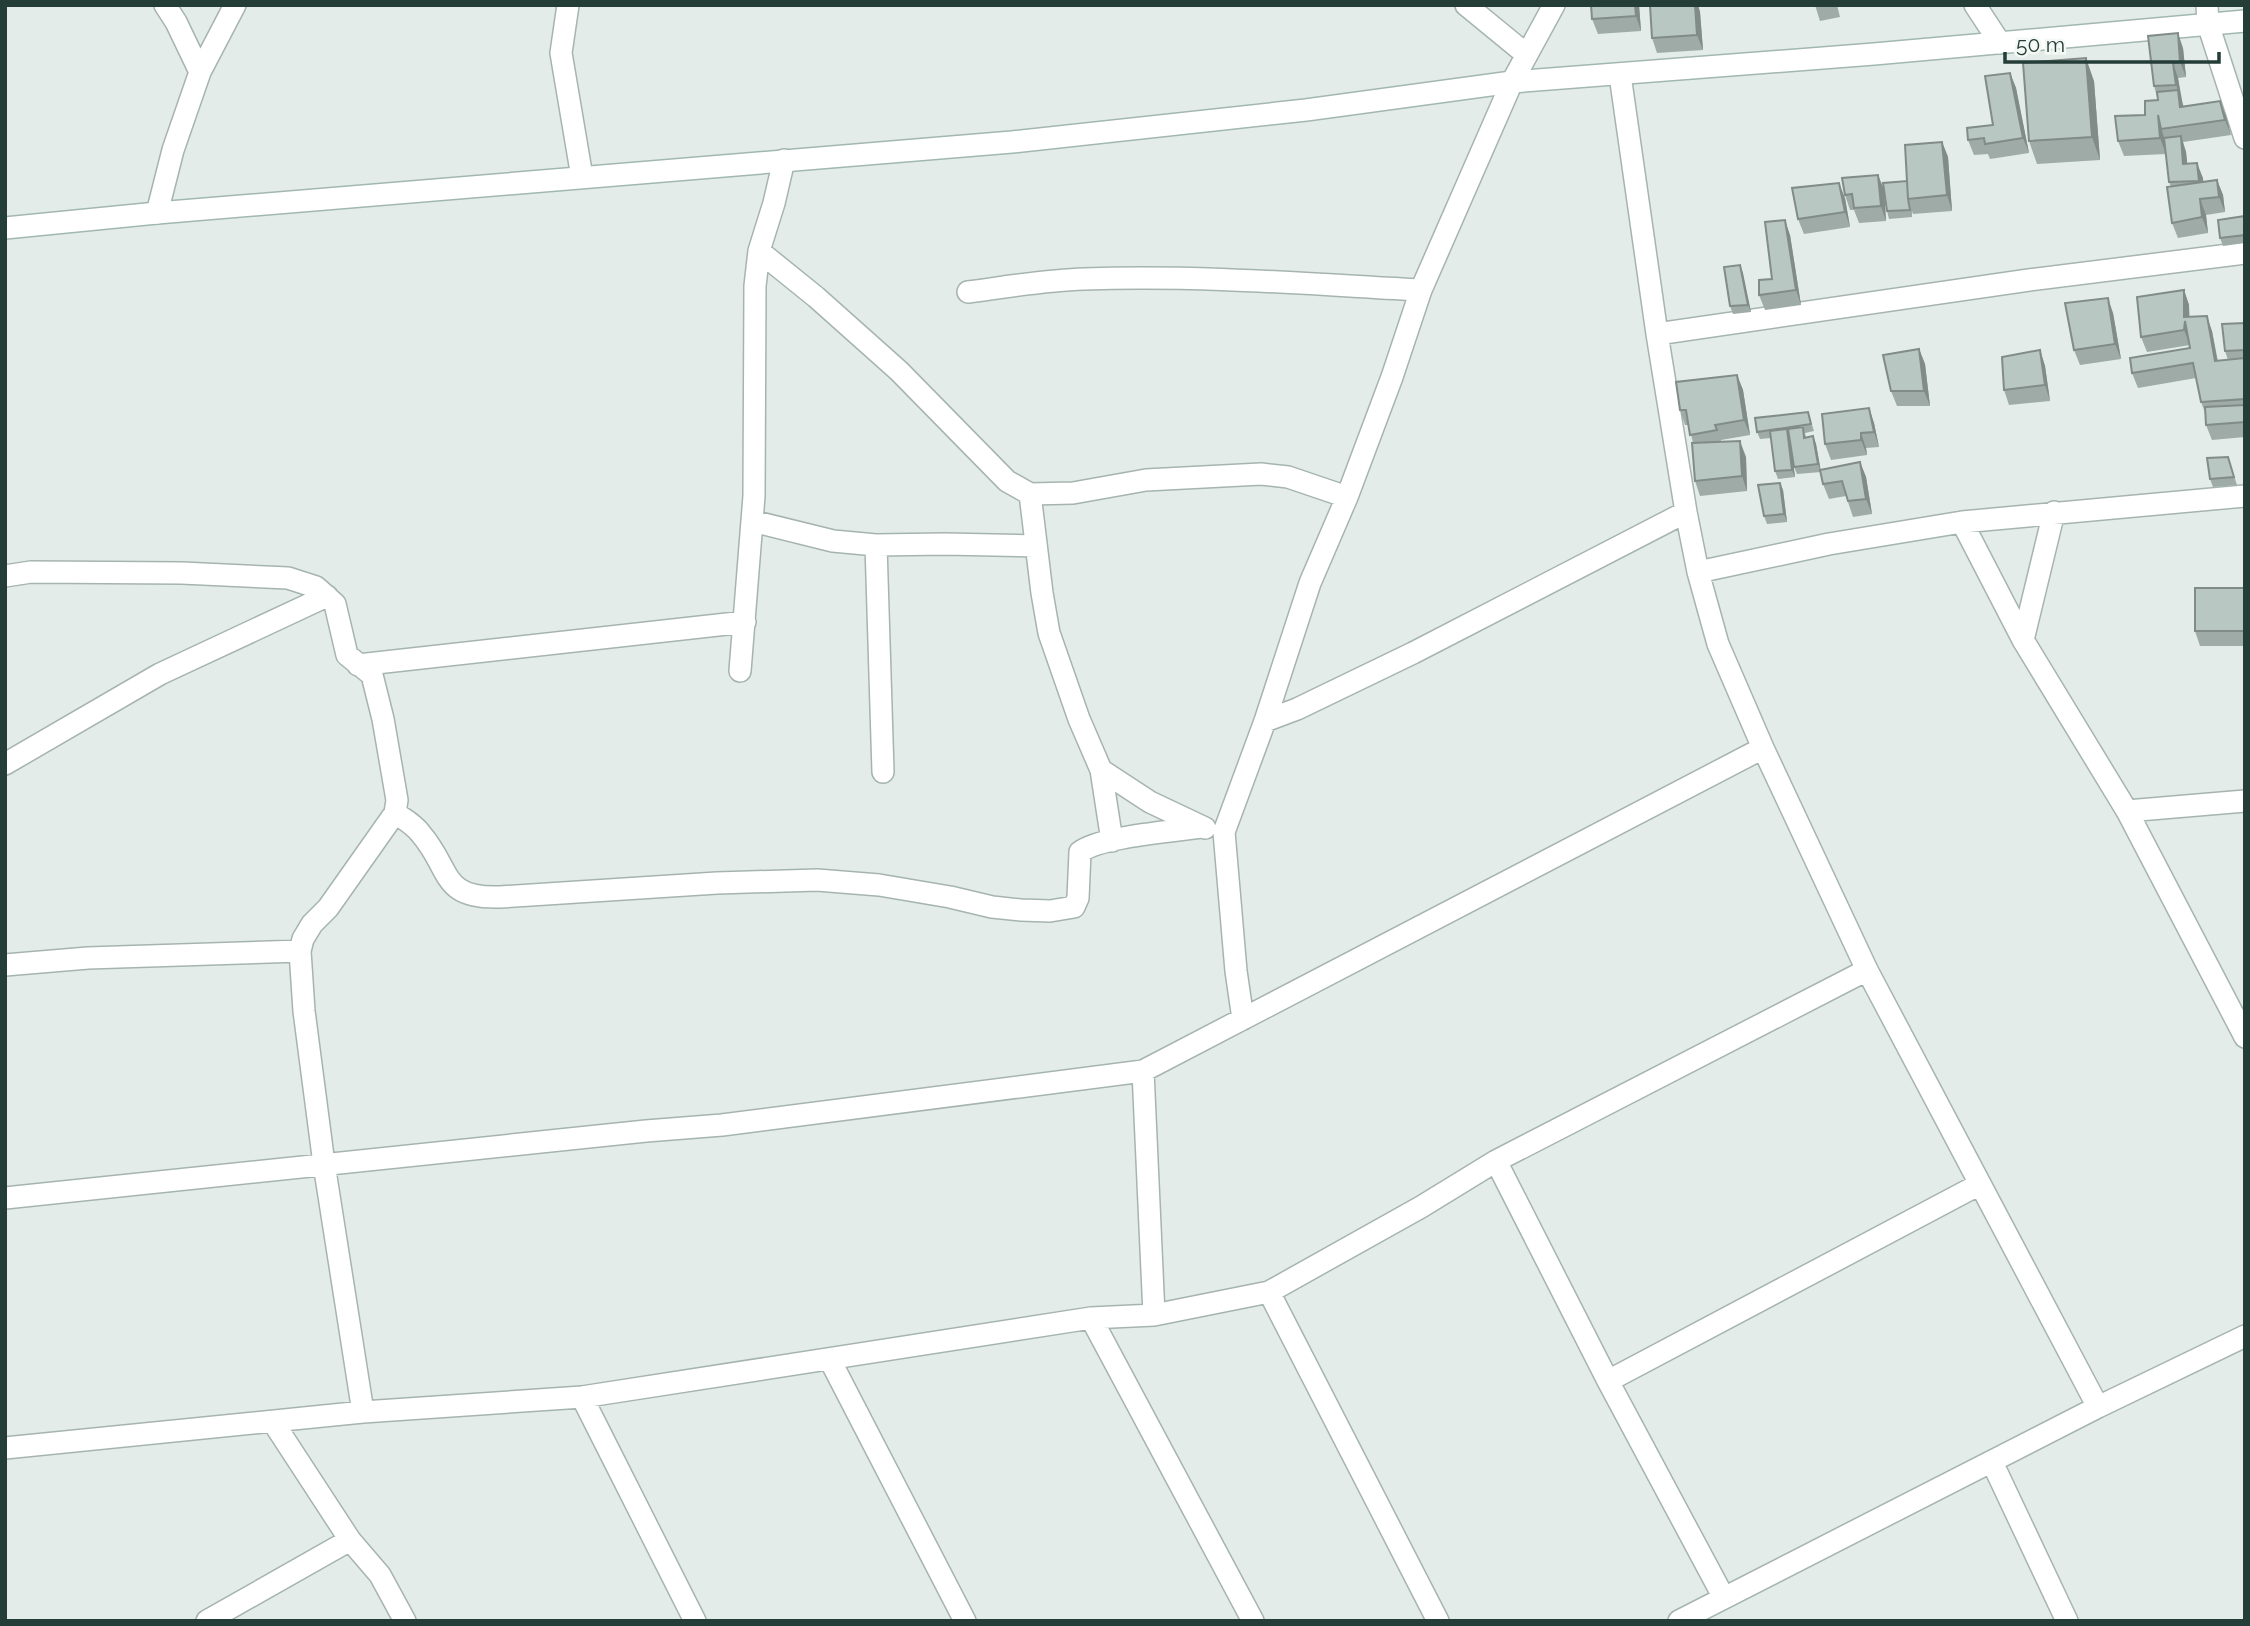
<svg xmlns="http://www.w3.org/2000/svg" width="2250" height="1626" font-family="Raleway,sans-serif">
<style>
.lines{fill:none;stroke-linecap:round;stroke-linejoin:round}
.street-casing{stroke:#a6b4af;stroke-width:24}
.secondary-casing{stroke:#a2b7b0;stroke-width:24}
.street{stroke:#fff;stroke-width:21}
.secondary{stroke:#fff;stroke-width:21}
.wall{fill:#9eaba6}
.shaded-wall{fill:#818b87}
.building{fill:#b8c7c1;stroke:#818b87;stroke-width:2}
</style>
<rect width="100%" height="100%" fill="#e3ece8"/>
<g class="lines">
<defs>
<path id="street" d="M165 5 176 22 200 72
M568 5 561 53 582 177
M1466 5 1527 55
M1975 5 2000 43
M2207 5 2208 24 2245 138
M1620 75 1657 334 1686 512 1698 572 1718 644 1763 748 1867 970 2098 1407
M157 213 173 150 200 72 235 5
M759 251 816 297 899 371 1007 481 1030 494 1073 493 1146 480 1261 474 1288 477 1347 497
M968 292C1006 287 1046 280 1084 279 1197 275 1309 284 1421 290
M1657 334 2029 280 2245 253
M1030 494 1042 593 1049 633 1079 719 1101 770 1150 802 1205 828
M752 521 833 541 876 545 945 544 1036 546
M1962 522 2023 640 2127 811 2245 1037
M876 545 883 772
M1698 572 1829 544 1962 522 2245 496
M5 576 31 572 182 573 288 578 316 587 335 604 347 655 372 675 383 719 397 800 395 813 328 908 312 924 303 939 300 951 304 1011 324 1164 363 1412
M2023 640 2054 512
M358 665 745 622
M740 671 754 496 755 286 759 251 774 203 784 160
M1265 721 1297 709 1413 653 1686 512
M5 764 160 674 327 596
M1101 770 1112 841
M2127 811 2245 801
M395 813C404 819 415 825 421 834 452 870 440 899 500 897L717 883 817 880 879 885 950 897 992 907 1021 910 1050 911 1074 907 1078 898 1080 852C1102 836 1172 832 1202 827
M5 965 88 958 300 951
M1243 1019 1236 971 1224 832 1265 721 1310 583 1347 497 1392 377 1421 290 1512 82 1554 5
M1143 1071 1154 1315
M1496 1161 1608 1381 1724 1598
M5 1198 646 1131 722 1125 1143 1071 1763 748
M1269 1292 1438 1621
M1091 1318 1253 1621
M830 1360 965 1621
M1608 1381 1980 1184
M582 1397 695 1621
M273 1422 350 1540 380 1575 405 1621
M5 1448 363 1412 582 1397 1091 1318 1154 1315 1269 1292 1421 1207 1496 1161 1867 970
M1992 1462 2067 1621
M207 1621 350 1540
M1679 1621 2098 1407 2245 1336"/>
<path id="secondary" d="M5 228 157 213 1012 142 1306 110 1512 82 1874 54 2245 21"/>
</defs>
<use href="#street" class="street-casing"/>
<use href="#secondary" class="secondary-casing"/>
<use href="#street" class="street"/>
<use href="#secondary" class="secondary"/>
</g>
<path class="wall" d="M1639 5 1641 31 1598 34 1592 19Z
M1650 5H1698L1700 12 1703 50 1657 53 1652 38Z
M1815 5H1837L1840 17 1820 21Z
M2183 48 2186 77 2178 78 2181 99 2184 107 2220 101 2231 135 2183 142 2186 152 2187 164 2197 163 2203 182 2217 180 2223 195 2225 212 2206 215 2208 233 2178 238 2172 223 2171 187 2169 182 2166 154 2124 156 2118 141 2145 115 2158 100 2154 86Z
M2010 73 2016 88 2029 153 1990 159 1988 154 1974 155 1968 140 1993 125Z
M2094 81 2100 160 2037 164 2029 141Z
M1942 142 1948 157 1952 211 1913 214 1912 211V217L1889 219 1887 211 1907 181Z
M1878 175 1884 190 1886 221 1859 223 1854 210H1850L1845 195Z
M1845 198 1850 227 1804 234 1798 219Z
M2245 216V243L2223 246 2220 238Z
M1790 235 1801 305 1765 310 1759 295 1772 279Z
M1740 265 1751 312 1733 314 1730 306Z
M2184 290 2189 305V317L2212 331 2218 361 2228 360 2225 351 2245 323V437L2212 440 2206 425V415L2201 402 2196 378 2138 388 2132 373 2190 348V345L2147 352 2141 337Z
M2113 313 2121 359 2080 365 2074 350Z
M1919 349 1925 364 1930 406H1897L1891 391Z
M2040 350 2045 366 2050 401 2009 405 2004 390Z
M1737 375 1743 390 1750 435 1721 440V442L1746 457 1747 491 1700 496 1695 481 1693 443 1689 425H1685L1680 410Z
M1869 408 1874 423 1879 447 1866 448 1867 455 1831 460 1825 444Z
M1808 412 1814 431 1805 433 1806 437 1813 436 1816 444 1821 472 1797 474 1794 467 1789 435 1795 477 1778 479 1775 471 1771 438 1760 439 1757 432Z
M2228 457 2237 485 2213 487 2210 479Z
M1860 462 1866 477 1872 514 1853 517 1846 496 1829 499 1823 484Z
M1780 483 1783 490 1787 522 1767 524 1764 516Z
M2245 588V646H2200L2195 631Z"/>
<path class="shaded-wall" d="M1635 5H1639L1641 31 1636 16Z
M1695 5H1698L1700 12 1703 50 1697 35Z
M2178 33 2183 48 2186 77 2180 62Z
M2086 58 2094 81 2100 160 2092 137Z
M2173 63 2178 78 2186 122 2180 107Z
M2010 73 2016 88 2029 153 2023 138Z
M2220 101 2226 116 2231 135 2225 120Z
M2158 115 2164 138 2166 154 2160 138Z
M2181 136 2186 152 2189 179 2183 164Z
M1942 142 1948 157 1952 211 1947 195Z
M2197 163 2203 178 2204 196 2199 181Z
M1878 175 1884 190 1886 221 1881 206Z
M2217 180 2223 195 2225 212 2219 197Z
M1839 183 1845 198 1850 227 1845 212Z
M2200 199 2206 215 2208 233 2202 217Z
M1785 220 1790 235 1801 305 1796 290Z
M1740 265 1743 273 1751 312 1748 305Z
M2184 290 2189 305 2190 332 2184 317Z
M2108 298 2113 313 2121 359 2115 344Z
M2207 316 2212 331 2220 376 2215 361Z
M2185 321 2190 345 2184 330Z
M1919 349 1925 364 1930 406 1924 391Z
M2040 350 2045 366 2050 401 2045 385Z
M1737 375 1743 390 1750 435 1744 420Z
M1869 408 1874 423 1879 447 1874 432Z
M1787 429 1790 437 1795 477 1792 470Z
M1861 433 1866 448 1867 455 1861 440Z
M1813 436 1816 444 1821 472 1818 464Z
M1740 441 1746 457 1747 491 1742 476Z
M1860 462 1866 477 1872 514 1866 499Z
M1780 483 1783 490 1787 522 1784 514Z"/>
<path class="building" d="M1591 5H1635L1636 16 1592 19Z
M1650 5H1695L1697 35 1652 38Z
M2178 33 2180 62 2173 63 2176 85 2154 86 2148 36Z
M2086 58 2092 137 2029 141 2023 63Z
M2010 73 2023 138 1985 144 1984 138 1968 140 1967 128 1993 125 1985 76Z
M2178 90 2180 107 2220 101 2225 120 2161 129 2158 115 2160 138 2118 141 2115 116 2145 115V101L2158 100 2157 92Z
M2181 136 2183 164 2197 163 2199 181 2169 182 2164 138Z
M1942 142 1947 195 1908 199 1905 145Z
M1878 175 1881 206 1854 208 1852 194 1845 195 1842 178Z
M2217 180 2219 197 2200 199 2202 217 2172 223 2167 187Z
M1907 181 1908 199 1910 210 1887 211 1883 183Z
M1839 183 1845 212 1798 219 1792 188Z
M2245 216V235L2220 238 2218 220Z
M1785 220 1796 290 1759 295V280L1772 279 1765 222Z
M1740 265 1748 305 1730 306 1724 267Z
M2184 290V317L2207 316 2215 361 2245 358V399L2201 402 2193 363 2132 373 2130 358 2190 348 2185 321 2184 330 2141 337 2137 297Z
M2108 298 2115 344 2074 350 2065 303Z
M2245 323V350L2225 351 2222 324Z
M1919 349 1924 391H1891L1883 355Z
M2040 350 2045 385 2004 390 2002 357Z
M1737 375 1744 420 1715 425 1717 430 1690 435 1686 410H1680L1676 382Z
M2245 405V422L2206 425 2205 407Z
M1869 408 1874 432 1861 433V440L1825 444 1822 414Z
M1808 412 1811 424 1757 432 1755 418Z
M1803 427 1804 438 1813 436 1818 464 1794 467 1788 429Z
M1787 429 1792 470 1775 471 1770 431Z
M1740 441 1742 476 1695 481 1692 443Z
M2228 457 2234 477 2210 479 2207 458Z
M1860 462 1866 499 1848 501 1842 481 1823 484 1820 470Z
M1780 483 1784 514 1764 516 1758 485Z
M2195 588H2245V631H2195Z"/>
<rect width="2250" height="1626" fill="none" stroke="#243d36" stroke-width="14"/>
<path d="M2005 52v10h214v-10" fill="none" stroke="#243d36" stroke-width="3.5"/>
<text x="2016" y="52" font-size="21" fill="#243d36" stroke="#f4f9f6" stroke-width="5" paint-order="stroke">50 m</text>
</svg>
